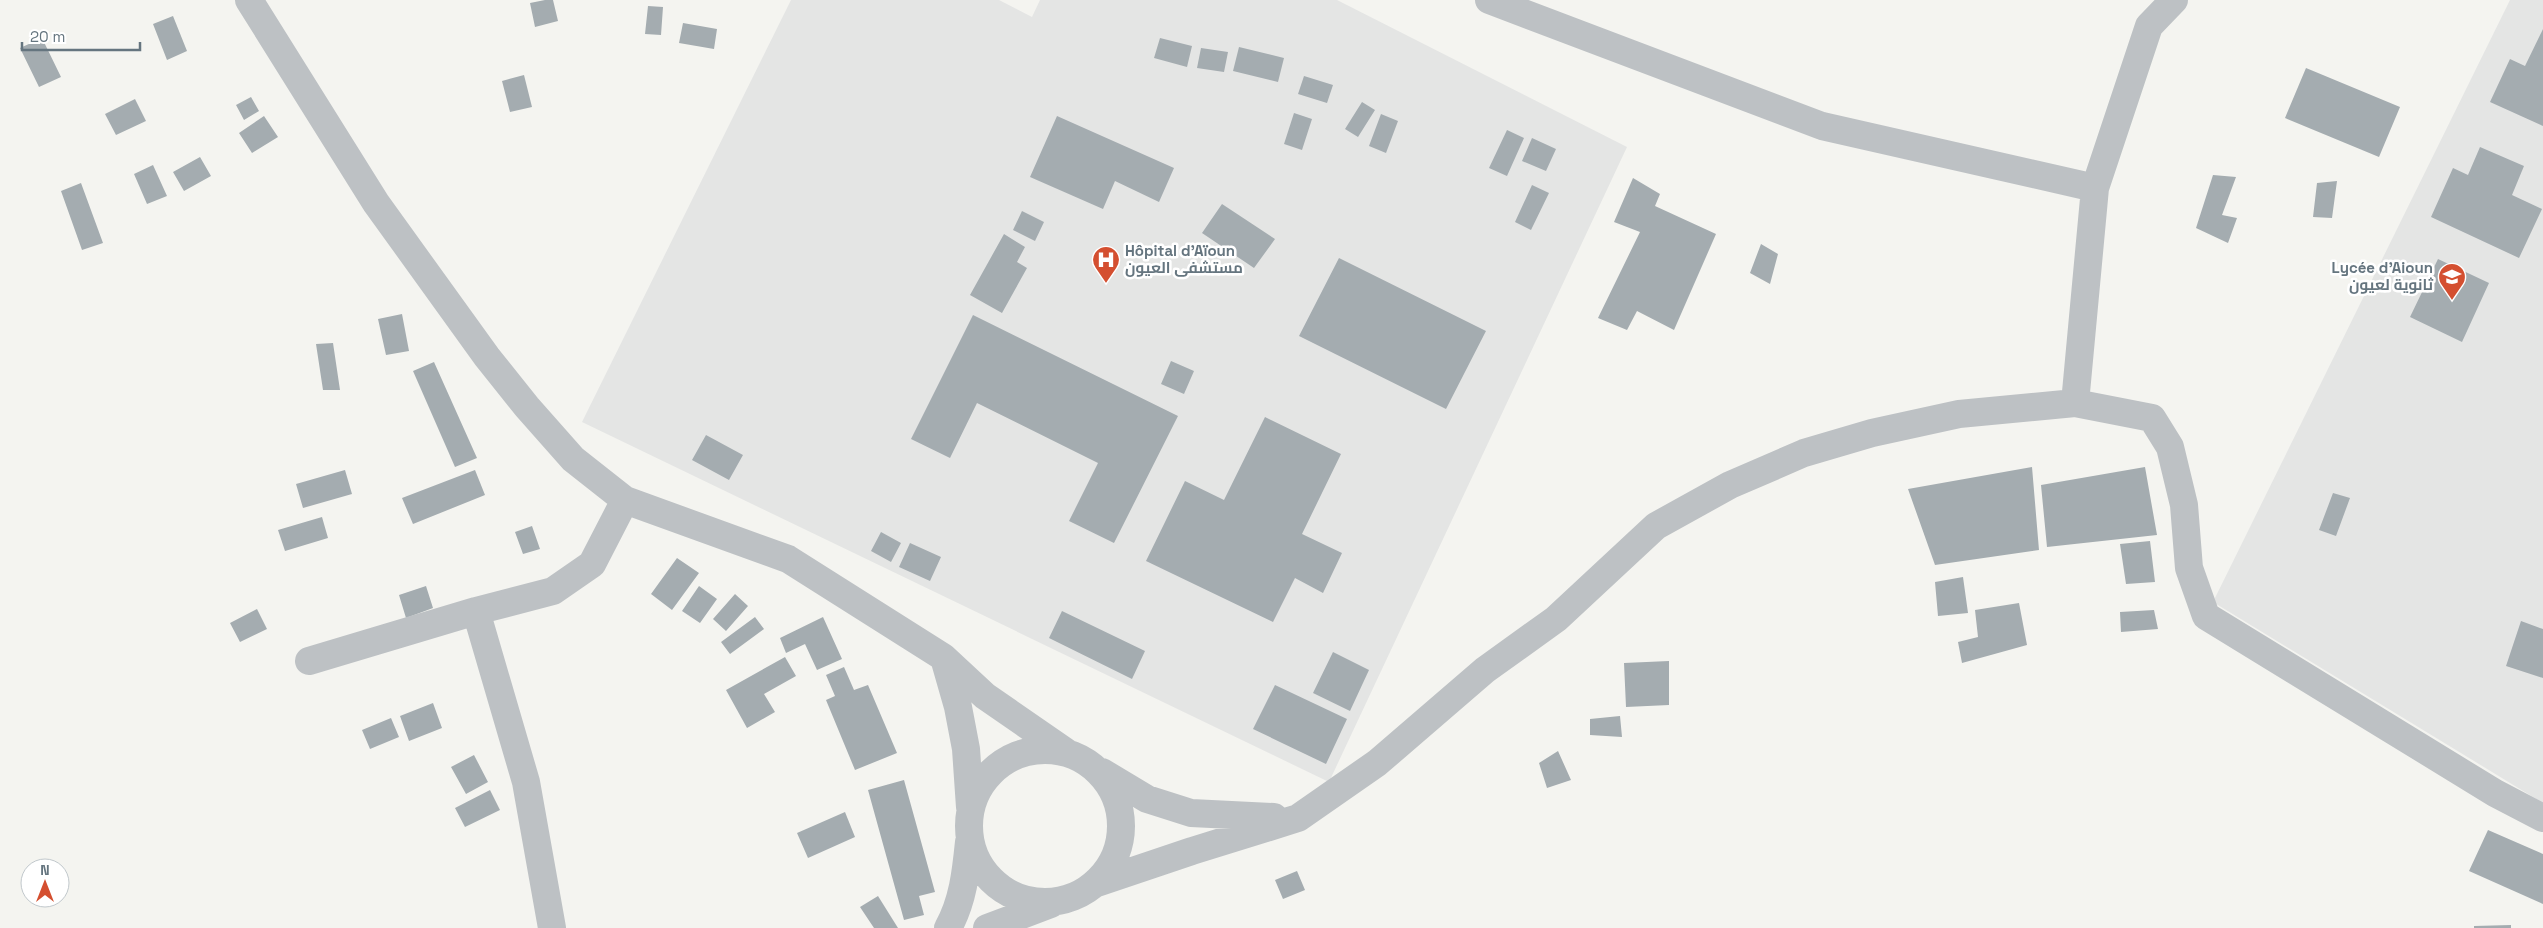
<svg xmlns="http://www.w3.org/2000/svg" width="2543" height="928" font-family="'Space Grotesk',Cairo,sans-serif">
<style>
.built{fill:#e4e5e4}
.building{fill:#a4acb0}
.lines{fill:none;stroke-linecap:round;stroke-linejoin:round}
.minor{stroke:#bdc1c4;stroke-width:28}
.labels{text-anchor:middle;stroke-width:5;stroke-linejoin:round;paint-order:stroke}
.poi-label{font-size:15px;font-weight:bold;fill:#65757f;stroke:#fff;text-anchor:start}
</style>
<rect width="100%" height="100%" fill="#f4f4f0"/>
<path class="built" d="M791 0H999L1032 17 1040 0H1337L1627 147 1329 782 582 422Z
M2510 0H2543V803L2213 602Z"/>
<path class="building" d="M545 0H553L558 21 535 27 530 3Z
M648 6 663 7 661 35 645 34Z
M173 16 187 51 167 60 153 24Z
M683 23 717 29 714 49 679 43Z
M2543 29V126L2490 102 2510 59 2525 66Z
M42 38 61 77 39 87 20 48Z
M1160 38 1192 46 1187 67 1154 58Z
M1239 47 1284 58 1278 82 1233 71Z
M1201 48 1228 52 1224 72 1197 68Z
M2306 68 2400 107 2379 157 2285 118Z
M524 75 532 107 510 112 502 81Z
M1304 76 1333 85 1327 103 1298 94Z
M251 97 259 111 244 120 236 105Z
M135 99 146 121 116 135 105 114Z
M1362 102 1375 110 1358 137 1345 129Z
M1294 113 1312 119 1302 150 1284 144Z
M1381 114 1398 121 1386 153 1369 146Z
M264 116 278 137 252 153 239 133Z
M1057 116 1174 168 1159 202 1115 181 1103 209 1030 177Z
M1507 130 1524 138 1507 176 1489 168Z
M1532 138 1556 149 1546 171 1522 161Z
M2480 147 2524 166 2512 195 2542 209 2519 258 2431 217 2453 168 2468 175Z
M200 157 211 176 184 191 173 172Z
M153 165 167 196 147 204 134 174Z
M2213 175 2236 177 2222 215 2237 218 2228 243 2196 228Z
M1633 178 1660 194 1655 206 1716 234 1674 330 1637 311 1627 330 1598 318 1640 232 1614 222Z
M2337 181 2332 218 2313 217 2317 183Z
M81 183 103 243 82 250 61 191Z
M1532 185 1549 193 1531 230 1515 222Z
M1222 204 1275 239 1254 268 1202 233Z
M1022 211 1044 222 1035 241 1013 230Z
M1004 234 1025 247 1017 262 1027 268 1002 313 970 295Z
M1761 244 1778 254 1770 284 1750 273Z
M1339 258 1486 331 1446 409 1299 336Z
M2438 259 2489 283 2462 342 2410 317Z
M402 314 409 351 386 355 378 319Z
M973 315 1178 416 1114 543 1069 521 1098 463 977 403 950 458 911 439Z
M333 343 340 390H323L316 344Z
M1171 361 1194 371 1184 394 1161 384Z
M434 362 477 458 455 467 413 371Z
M1265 417 1341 454 1302 534 1342 553 1323 593 1295 578 1273 622 1146 561 1185 481 1224 500Z
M706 435 743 455 729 480 692 460Z
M2032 467 2039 550 1935 565 1908 489Z
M2145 467 2157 535 2047 547 2041 485Z
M345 470 352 494 303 508 296 484Z
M475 470 485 495 413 524 402 498Z
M2333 493 2350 498 2336 536 2319 530Z
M322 517 328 538 285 551 278 530Z
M532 526 540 549 523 554 515 532Z
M881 532 901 543 891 562 871 551Z
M2150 541 2155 582 2126 584 2120 544Z
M910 543 941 557 930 581 899 567Z
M677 558 699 573 672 610 651 594Z
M1963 577 1968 613 1938 616 1935 582Z
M426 586 433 608 406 618 399 595Z
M699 586 717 599 700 623 682 611Z
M735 594 748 606 726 631 713 619Z
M2019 603 2027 645 1962 663 1958 642 1978 637 1975 610Z
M257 609 267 629 240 642 230 623Z
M2154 610 2158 629 2121 632 2120 612Z
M1062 611 1145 651 1132 679 1049 638Z
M755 617 764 629 730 654 721 642Z
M823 617 842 659 817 670 805 644 786 653 780 638Z
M2521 621 2543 629V678L2506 666Z
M1333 652 1369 670 1350 711 1313 693Z
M785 657 796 676 764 694 775 712 747 728 726 690Z
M1669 661V705L1626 707 1624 663Z
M844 667 854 690 868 685 897 753 855 770 826 700 835 696 826 675Z
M1275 685 1347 719 1326 764 1253 729Z
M433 703 442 728 409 741 400 716Z
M1620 716 1622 737 1590 735V719Z
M391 718 399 737 370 749 362 730Z
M1558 751 1571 780 1547 788 1539 763Z
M474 755 488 782 466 794 451 767Z
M904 780 935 892 919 896 924 915 904 920 868 790Z
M490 790 500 810 465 827 455 808Z
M845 812 855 837 808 858 797 833Z
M2488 830 2543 854V904L2469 871Z
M1297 871 1305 890 1283 899 1275 880Z
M878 896 898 928H874L860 907Z
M2511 925V928H2474V926Z"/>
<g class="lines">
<path class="minor" d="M249 0 376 203 487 357 527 407 573 459 625 500 788 559 943 657 985 696 1066 752
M1489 0 1822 126 2095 188
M2075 403 2095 188 2149 26 2174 0
M476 611 526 782 552 928
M944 658 958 707 966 749 970 807
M309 661 476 611 553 591 592 564 625 500
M969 826a76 76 0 1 1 152 0a76 76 0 1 1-152 0Z
M1102 772 1147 799 1191 813 1274 817
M1094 884 1192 851 1298 818 1377 763 1485 670 1556 619 1656 526 1730 485 1804 453 1872 433 1959 414 2075 403 2152 418 2170 447 2184 505 2189 568 2206 616 2495 793 2543 818
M948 928C963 901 966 872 969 842
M987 928 1051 904"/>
</g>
<defs>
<symbol id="hospital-pin" viewBox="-11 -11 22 30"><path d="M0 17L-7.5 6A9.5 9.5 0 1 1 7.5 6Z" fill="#d44f30" stroke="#fff"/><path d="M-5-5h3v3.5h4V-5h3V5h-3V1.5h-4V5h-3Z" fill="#fff"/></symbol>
<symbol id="school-pin" viewBox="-11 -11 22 30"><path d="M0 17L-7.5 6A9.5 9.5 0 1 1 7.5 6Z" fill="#d44f30" stroke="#fff"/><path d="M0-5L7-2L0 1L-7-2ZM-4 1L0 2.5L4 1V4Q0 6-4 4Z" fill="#fff"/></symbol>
</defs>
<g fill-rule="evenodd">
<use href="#hospital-pin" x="1090" y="244" width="32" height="43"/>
<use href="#school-pin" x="2436" y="261" width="32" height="43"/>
</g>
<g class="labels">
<g class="poi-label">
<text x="1125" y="256">Hôpital d’Aïoun<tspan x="1125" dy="17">مستشفى العيون</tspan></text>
<text x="2433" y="273" text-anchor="end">Lycée d'Aioun<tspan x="2433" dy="17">ثانوية لعيون</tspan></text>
</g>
</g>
<g transform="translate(45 883)"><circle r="24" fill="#ffffff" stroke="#c1c8cc"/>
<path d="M0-4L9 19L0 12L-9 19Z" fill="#d44f30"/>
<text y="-8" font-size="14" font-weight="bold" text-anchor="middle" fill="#65757f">N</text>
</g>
<path d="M22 42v8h118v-8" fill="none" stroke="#65757f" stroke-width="2.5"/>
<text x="30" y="42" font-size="15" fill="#65757f" stroke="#ffffff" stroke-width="4" paint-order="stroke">20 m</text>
</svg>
